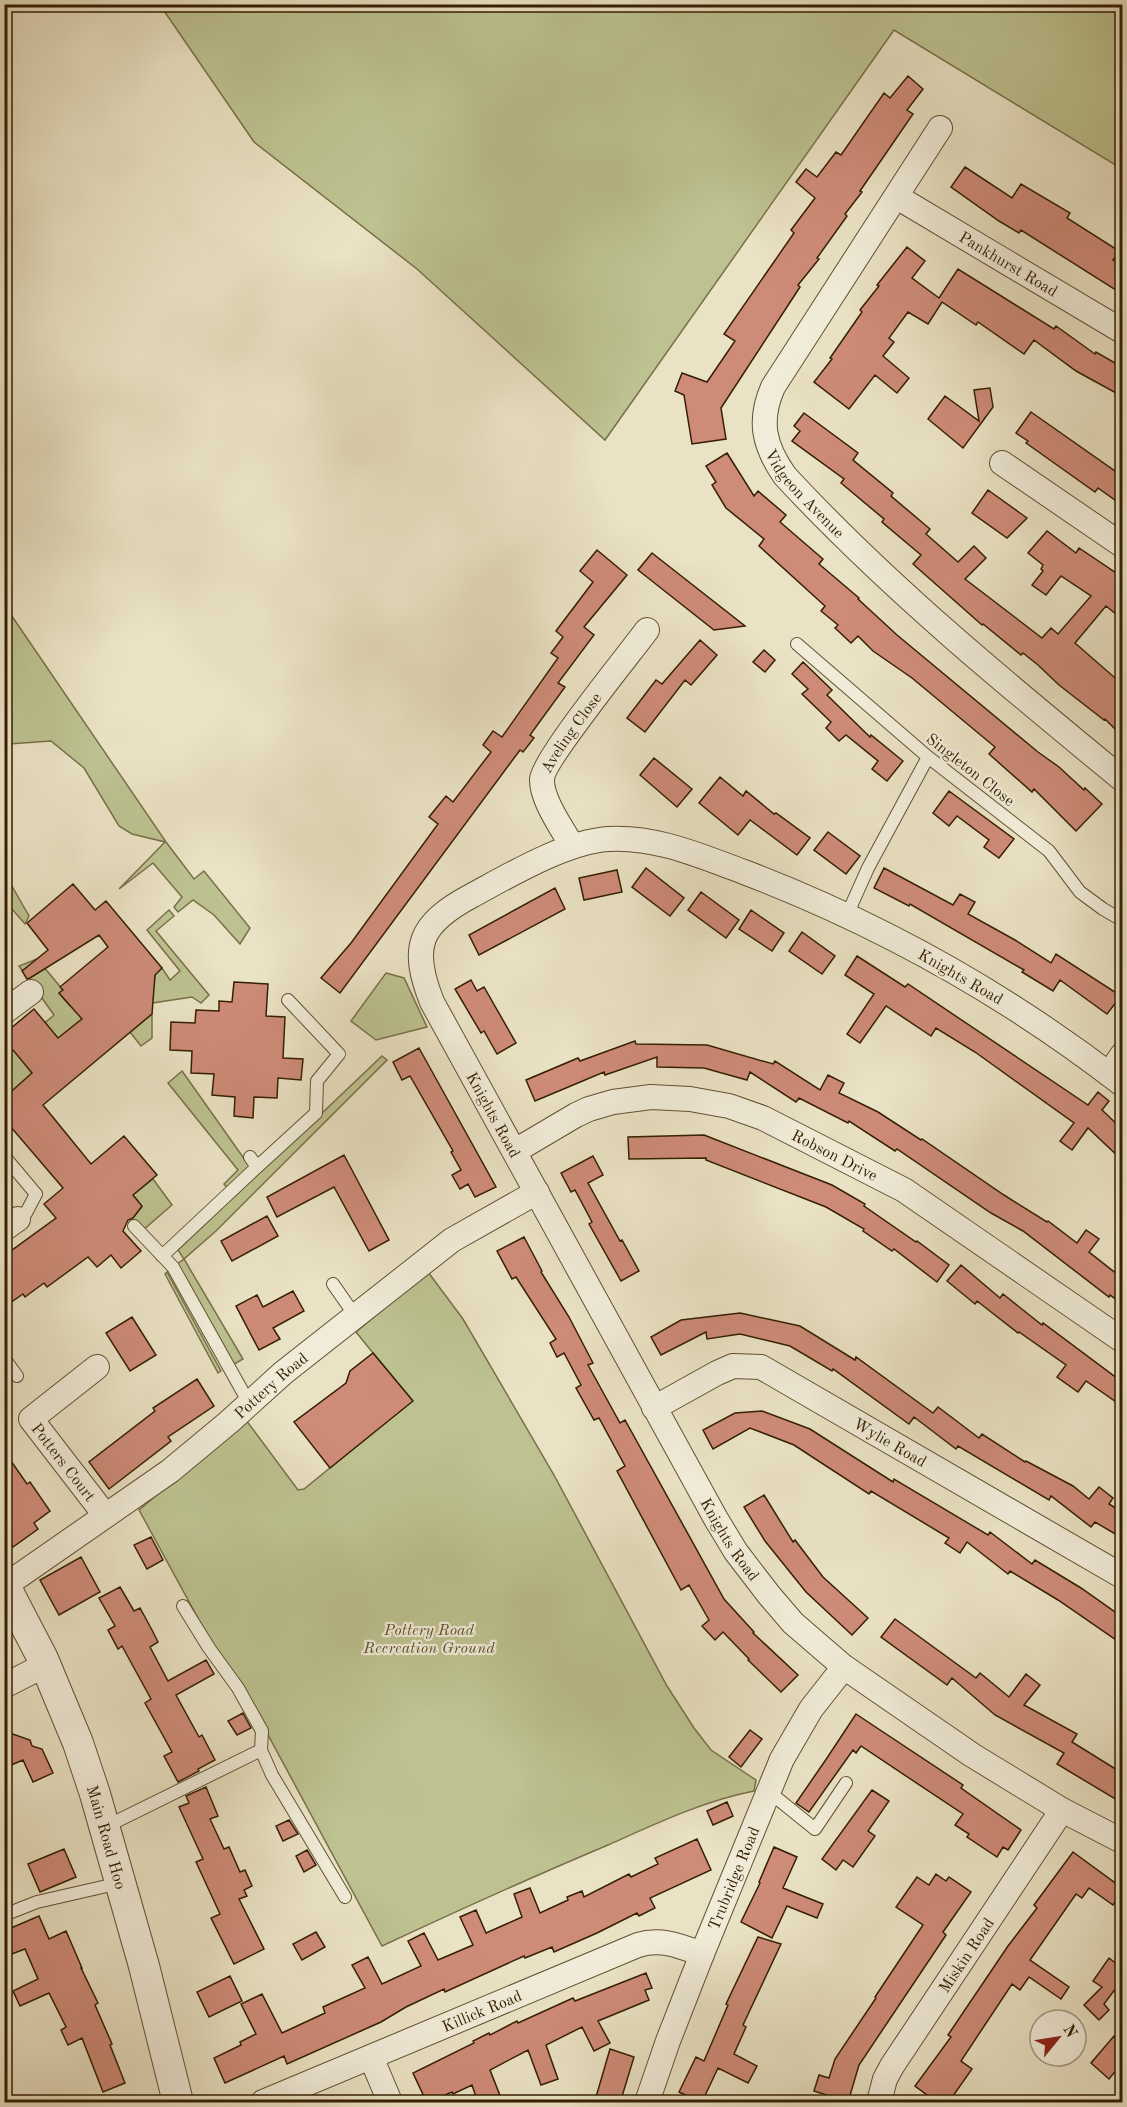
<svg xmlns="http://www.w3.org/2000/svg" width="1127" height="2107" font-family="'Old Standard TT',serif">
<style>
.green{fill:#bdc290;stroke:#787048;stroke-width:1.5}
.building{fill:#ce8b78;stroke:#341f00;stroke-width:1.5}
.lines{fill:none;stroke-linecap:round;stroke-linejoin:round}
.service-casing{stroke:#625031;stroke-width:14}
.minor-casing{stroke:#625031;stroke-width:26}
.tertiary-casing{stroke:#625031;stroke-width:32}
.service{stroke:#f1ecd9;stroke-width:12}
.minor{stroke:#f1ecd9;stroke-width:24}
.tertiary{stroke:#f1ecd9;stroke-width:30}
.labels{text-anchor:middle;stroke-width:4.5;stroke-linejoin:round;paint-order:stroke}
.street-label{font-size:16px;fill:#341f00;stroke:#f1ecd9}
.park-label{font-size:16px;font-style:italic;fill:#5d502b;stroke:#f1ecd9}
</style>
<rect width="100%" height="100%" fill="#eae2c4"/>
<filter id="stains"><feTurbulence type="fractalNoise" baseFrequency=".00333" numOctaves="4"/><feColorMatrix values="0 0 0 0 .2 0 0 0 0 .09 0 0 0 0 .02 0 0 0 .5 -.17"/></filter>
<radialGradient id="worn" r=".72"><stop offset=".6" stop-color="#630" stop-opacity="0"/><stop offset="1" stop-color="#630" stop-opacity=".3"/></radialGradient>
<path class="green" d="M160 5H1122V169L894 30 605 440 417 269 254 142Z
M5 606 166 842 194 879 204 871 250 928 240 944 214 915 193 900 178 912 174 907 182 897 153 863 119 889 165 842 132 834 119 826 84 768 51 741 9 744 4 736Z
M5 874 29 916 25 924 5 901Z
M169 910 174 916 156 931 209 995 201 1003 192 997 152 1003 155 975 162 968 170 980 180 971 147 930Z
M37 959 63 990 59 993 70 1006 90 1012 26 1065 32 1073 5 1098V1057L54 1015 19 966Z
M386 973 404 978 427 1027 376 1040 351 1021Z
M152 1014V1038L141 1046 130 1032Z
M382 1056 387 1060 216 1231 184 1259 243 1359 231 1366 177 1264 184 1259 178 1250Z
M182 1071 250 1167 229 1190 224 1184 238 1170 168 1083Z
M153 1179 172 1205 143 1230 129 1223 142 1207 133 1195Z
M167 1272 221 1371 218 1373 165 1274Z
M428 1272 463 1319 554 1475 667 1686 694 1728 711 1750 756 1780 754 1791C703 1801 655 1824 608 1845 532 1877 457 1911 382 1946L261 1722 211 1642 139 1510 246 1420 298 1490 304 1489 412 1401 356 1332Z"/>
<path class="building" d="M908 76 923 89 907 110 913 114 860 191 862 192 845 214 847 216 817 258 819 259 798 285 800 287 721 408 726 439 692 444 684 395 675 391 682 373 707 382 735 341 724 334 794 233 791 230 815 198 796 182 806 169 817 177 836 152 841 155 884 93 890 98Z
M965 167 1012 198 1021 184 1070 213 1067 218 1119 251 1113 260 1122 265V294L1021 230 1019 233 999 221 951 187Z
M907 247 925 261 912 278 939 298 958 269 1054 329 1056 326 1095 354 1096 352 1122 367V382L1116 393 1076 371 1034 340 1024 354 978 322 976 325 942 302 928 324 908 312 889 338 894 342 883 356 909 378 897 393 875 375 849 409 814 382 832 359 830 358 862 312 860 310 879 286 877 285Z
M990 388 993 407 963 448 928 419 945 396 979 421 974 390Z
M1031 412 1122 476V505L1098 488 1095 492 1026 443 1028 441 1016 433Z
M804 413 858 453 853 460 893 493 891 496 930 529 926 534 958 562 974 546 986 558 965 579 1042 638 1051 628 1058 634 1091 596 1061 576 1046 595 1032 585 1043 571 1041 569 1043 565 1028 553 1047 531 1076 553 1079 548 1122 577V619L1106 606 1075 643 1122 684V736L1105 719 1104 720 1059 685 1038 665 1023 653 1021 655 983 624 982 625 913 564 921 555 882 522 884 519 841 483 844 479 792 441 800 431 794 426Z
M727 453 754 496 758 491 786 515 780 522 823 559 819 564 859 598 858 599 897 635 1038 752 1059 767 1084 790 1085 788 1102 804 1076 831 1034 789 1032 792 989 754 995 747 912 678 873 651 858 636 851 643 835 628 838 625 821 611 825 606 759 546 764 539 726 508 712 485 716 482 706 466Z
M988 490 1027 518 1007 538 972 513Z
M597 550 627 575 584 627 594 635 558 683 565 687 530 735 534 738 523 752 520 750 340 993 321 978 351 943 438 824 429 817 446 796 453 802 491 752 483 745 493 731 502 737 558 658 551 653 563 637 556 631 593 582 580 571Z
M652 553 745 626 714 630 638 570Z
M700 640 717 655 691 685 685 680 645 732 627 718 656 680 662 684Z
M764 650 775 660 765 672 753 662Z
M803 662 832 690 827 695 870 737 871 735 903 761 887 781 872 769 878 761 846 735 839 741 826 728 831 722 802 694 808 689 792 674Z
M654 758 692 789 677 807 640 775Z
M720 777 743 796 746 791 774 814 776 813 810 838 797 855 750 820 738 835 699 803Z
M949 791 1014 839 999 858 984 847 989 840 957 816 949 826 933 813Z
M828 832 860 856 846 874 814 850Z
M646 868 684 898 670 916 632 887Z
M884 868 953 905 960 894 975 902 968 914 1015 940 1051 963 1056 954 1121 996 1107 1014 1060 980 1053 991 1022 972 1024 970 910 904 909 906 874 888Z
M617 870 622 892 584 900 579 878Z
M73 884 95 910 106 901 162 968 155 975 152 1014 43 1105 91 1164 124 1136 157 1175 133 1195 142 1206 133 1218 128 1220 123 1231 141 1251 121 1268 111 1255 97 1267 88 1257 47 1287 44 1283 25 1297 23 1294 4 1307V1256L56 1218 44 1204 63 1188 4 1119V1098L32 1073 13 1050 4 1057V1034L34 1009 58 1038 82 1019 59 993 63 990 60 987 108 947 99 935 30 978 27 979 22 971 48 950 27 923Z
M555 888 565 909 479 955 469 935Z
M701 892 739 920 726 938 688 910Z
M751 910 784 933 772 951 739 929Z
M802 932 835 956 822 974 789 951Z
M857 956 905 987 908 984 1088 1105 1098 1092 1109 1101 1102 1110 1122 1129V1160L1088 1128 1072 1150 1060 1141 1074 1123 975 1052 936 1028 931 1036 886 1006 860 1043 847 1034 874 994 845 975Z
M471 980 477 991 484 987 516 1043 497 1054 484 1031 481 1033 455 989Z
M234 982 268 984 266 1016 285 1017 283 1058 303 1059 301 1080 278 1078 277 1098 254 1097 253 1118 234 1116 235 1097 212 1095 214 1074 191 1073 192 1051 170 1050 171 1022 195 1023 196 1010 219 1011V1001L232 1002Z
M635 1041 636 1044 707 1045 773 1064 775 1061 820 1090 828 1075 844 1083 839 1093 878 1112 921 1140 922 1139 1004 1195 1047 1222 1048 1221 1077 1243 1086 1230 1099 1239 1089 1252 1122 1278V1304L1110 1295 1109 1297 1023 1231 991 1213 897 1149 895 1151 849 1121 848 1123 799 1098 796 1102 750 1072 747 1080 704 1068 657 1067V1057L605 1075 604 1072 535 1101 526 1080 578 1058 580 1061Z
M419 1048 496 1187 475 1197 468 1184 460 1189 452 1175 461 1170 451 1152 453 1151 410 1076 402 1080 393 1062Z
M704 1135 832 1185 865 1204 864 1206 916 1242 917 1241 949 1265 937 1282 894 1249 892 1251 863 1231 864 1229 826 1207 706 1160V1158L629 1159 628 1137Z
M344 1155 389 1240 369 1251 334 1187 277 1217 267 1197Z
M593 1156 603 1175 588 1183 620 1241 622 1240 639 1271 621 1281 589 1224 592 1222 575 1190 571 1192 561 1173Z
M267 1216 278 1236 232 1261 221 1241Z
M524 1237 542 1271 541 1272 569 1317 593 1363 588 1365 620 1423 625 1420 724 1599 754 1632 753 1633 798 1675 781 1692 748 1660 749 1659 723 1632 715 1640 702 1626 709 1620 689 1585 681 1590 617 1471 625 1466 599 1418 594 1420 576 1388 581 1385 564 1353 557 1357 550 1343 556 1339 516 1277 512 1279 497 1251Z
M961 1265 1000 1298 1003 1294 1042 1325 1043 1323 1122 1382V1406L1086 1381 1078 1392 1057 1377 1066 1365 1019 1332 1018 1333 977 1301 975 1304 947 1281Z
M293 1291 304 1311 273 1328 280 1339 259 1350 236 1306 257 1295 263 1307Z
M740 1313 800 1326 855 1360 856 1357 933 1413 938 1407 979 1438 982 1434 1025 1462 1026 1461 1073 1486 1089 1499 1099 1487 1113 1498 1109 1504 1122 1512V1538L1095 1522 1091 1527 1051 1496 1049 1500 958 1446 956 1449 914 1417 909 1424 833 1369 832 1371 790 1346 740 1334 707 1339 706 1332 661 1355 651 1337 681 1320Z
M132 1317 156 1355 130 1371 106 1333Z
M373 1353 413 1401 330 1468 294 1422 346 1383 350 1371Z
M197 1379 214 1406 168 1437 171 1441 109 1489 89 1462 155 1411 153 1408Z
M762 1411 810 1429 893 1482 894 1479 988 1535 990 1532 1032 1564 1035 1560 1081 1588 1122 1617V1644L1058 1600 1010 1571 1008 1574 967 1542 960 1553 945 1543 949 1538 871 1491 869 1494 794 1445 750 1428 713 1449 703 1430 735 1413Z
M4 1451 27 1484 30 1482 50 1511 34 1523 38 1529 13 1547 4 1535Z
M764 1495 793 1542 795 1540 823 1577 868 1618 852 1635 806 1592 765 1541 744 1507Z
M151 1537 163 1560 147 1569 134 1545Z
M81 1557 100 1592 59 1615 40 1580Z
M120 1587 134 1611 140 1608 152 1630 158 1642 150 1647 168 1681 206 1660 214 1674 176 1695 199 1737 202 1735 215 1760 198 1769 199 1771 178 1782 164 1756 172 1752 145 1703 151 1699 122 1646 118 1649 108 1630 115 1626 99 1598Z
M895 1619 976 1678 980 1673 1009 1697 1026 1674 1040 1685 1024 1705 1077 1734 1072 1742 1122 1773V1803L1057 1764 1064 1753 995 1715 952 1678 947 1685 881 1637Z
M243 1713 251 1728 237 1735 228 1721Z
M856 1714 963 1785 961 1788 1021 1830 1008 1850 1003 1847 997 1857 967 1837 969 1834 955 1825 963 1814 861 1746 856 1753 853 1750 809 1812 796 1803 827 1758Z
M750 1730 762 1739 741 1767 729 1757Z
M4 1731 30 1740 32 1746 42 1749 53 1773 33 1782 23 1760 4 1768Z
M206 1787 218 1816 210 1819 224 1849 229 1847 240 1872 245 1870 252 1886 244 1890 247 1896 239 1899 264 1949 234 1964 211 1918 220 1914 196 1862 203 1859 179 1807 189 1803 186 1796Z
M872 1790 889 1801 868 1831 875 1836 853 1867 843 1860 836 1870 822 1859Z
M727 1802 733 1816 713 1825 707 1811Z
M289 1820 298 1834 283 1841 276 1826Z
M697 1839 711 1870 650 1898 655 1908 639 1916 637 1913 597 1933 554 1952 552 1947 525 1958 524 1956 445 1992 444 1989 406 2007 381 2022 287 2064 284 2056 225 2083 214 2058 241 2045 240 2042 256 2034 241 2004 262 1994 282 2033 325 2013 323 2007 365 1988 352 1965 368 1957 382 1984 421 1966 408 1941 424 1933 438 1960 473 1945 460 1917 476 1910 486 1933 522 1917 514 1894 530 1888 540 1913 568 1900 567 1897 582 1891 584 1897 629 1874 631 1877 658 1864 655 1858Z
M774 1847 797 1857 783 1888 823 1904 817 1918 787 1906 772 1938 741 1922 760 1883 759 1882Z
M64 1849 76 1877 40 1892 28 1864Z
M307 1850 316 1865 304 1872 296 1856Z
M1073 1852 1122 1888V1892L1113 1905 1089 1888 1082 1898 1076 1894 1030 1960 1069 1987 1061 1999 1029 1977 1020 1990 1012 1984 961 2061 972 2069 948 2103H938L915 2086 951 2037 948 2035 1008 1946 1037 1908 1034 1905Z
M936 1874 946 1881 949 1877 971 1892 943 1932 946 1935 859 2065 848 2102 814 2091 819 2075 829 2078 835 2059 876 1998 875 1997 923 1925 896 1907 917 1877 929 1885Z
M39 1916 49 1939 66 1931 82 1968H81L98 2003 95 2005 112 2044 110 2045 125 2083 103 2092 82 2038 68 2045 61 2030 66 2027 49 1993 20 2006 13 1991 38 1979 25 1949 4 1957V1931Z
M316 1932 325 1947 302 1960 293 1944Z
M758 1937 781 1944 743 2025 746 2027 734 2054 757 2066 748 2083 718 2068 702 2102 679 2092 696 2057 704 2061 728 2005 726 2004Z
M1109 1958 1122 1968V1980L1104 2004 1109 2010 1099 2020 1084 2005 1102 1987 1093 1981Z
M646 1973 652 1988 645 1990 649 2000 598 2021 610 2043 594 2051 582 2027 546 2045 558 2079 541 2085 528 2050 490 2070 503 2103H478L472 2085 453 2094 452 2092 427 2103 413 2073 474 2043 473 2041 489 2033 490 2035 517 2021 518 2023 573 1998 575 2001Z
M230 1976 242 2001 209 2017 197 1992Z
M1114 2036 1122 2043V2063L1109 2079 1091 2063Z
M610 2049 634 2057 620 2103 596 2097Z"/>
<g class="lines">
<defs>
<path id="service" d="M797 644 928 757 1049 851 1080 892 1103 909 1122 920
M847 915 868 868 928 757
M4 1156 36 1194 26 1213 18 1219
M257 1167 316 1113 317 1081 339 1054 288 1000
M134 1226 173 1267 249 1403
M162 1256 257 1167 250 1157
M333 1284 356 1317
M4 1358 17 1376
M183 1606 209 1648 238 1688 262 1731 261 1750 272 1775 345 1897
M768 1791 815 1829 846 1783
M105 1827 261 1750
M4 1915 37 1902 120 1883"/>
<g id="minor">
<path id="s1" d="M940 128 773 387C758 421 764 446 785 476 888 587 1005 683 1122 779"/>
<path id="s2" d="M897 197 1122 331"/>
<path d="M1002 463 1122 545"/>
<path id="s3" d="M572 846C562 828 541 799 542 779 543 760 630 653 647 630"/>
<path d="M4 1012 31 992"/>
<path d="M1109 1074 1122 1055"/>
<path id="s4" d="M1122 1084C1007 995 880 924 744 872 700 856 656 836 608 839 565 842 510 875 471 896 419 924 410 947 432 1002L716 1519 736 1552 769 1595 793 1623 844 1667 972 1755 1062 1810 1122 1841"/>
<path id="s5" d="M515 1151 576 1115 589 1109 613 1102 651 1097 690 1099 729 1106 763 1118 904 1190 1122 1340"/>
<path d="M4 1229 18 1219"/>
<path id="s6" d="M97 1367 31 1419 105 1515"/>
<path id="s7" d="M654 1408 717 1373 733 1366 761 1367 1122 1576"/>
<path id="s8" d="M6 1585 170 1471 229 1422 283 1373 452 1240 537 1192"/>
<path d="M4 1686 45 1665"/>
<path d="M371 2057 390 2102"/>
<path id="s9" d="M263 2102 638 1945C661 1938 680 1946 702 1954"/>
<path id="s10" d="M647 2102 668 2041 702 1954 782 1759 811 1709 844 1667"/>
<path id="s11" d="M879 2102 885 2079 892 2066 1062 1810"/>
</g>
<g id="tertiary">
<path id="s12" d="M4 1584 43 1659 78 1743 95 1794 144 1966 178 2102"/>
</g>
</defs>
<use href="#service" class="service-casing"/>
<use href="#minor" class="minor-casing"/>
<use href="#tertiary" class="tertiary-casing"/>
<use href="#service" class="service"/>
<use href="#minor" class="minor"/>
<use href="#tertiary" class="tertiary"/>
</g>
<g class="labels">
<g class="street-label">
<text dy="6" stroke="none"><textPath href="#s2" startOffset="130">Pankhurst Road</textPath></text>
<text dy="6" stroke="none"><textPath href="#s1" startOffset="429">Vidgeon Avenue</textPath></text>
<text dy="6" stroke="none"><textPath href="#s3" startOffset="129">Aveling Close</textPath></text>
<text transform="translate(971 769) rotate(38)" y="6">Singleton Close</text>
<text transform="translate(961 976) rotate(30)" y="6">Knights Road</text>
<text dy="6" stroke="none"><textPath href="#s4" startOffset="984">Knights Road</textPath></text>
<text dy="6" stroke="none"><textPath href="#s5" startOffset="344">Robson Drive</textPath></text>
<text dy="6" stroke="none"><textPath href="#s8" startOffset="332">Pottery Road</textPath></text>
<text dy="6" stroke="none"><textPath href="#s7" startOffset="267">Wylie Road</textPath></text>
<text dy="6" stroke="none"><textPath href="#s6" startOffset="138">Potters Court</textPath></text>
<text dy="6" stroke="none"><textPath href="#s4" startOffset="1470">Knights Road</textPath></text>
<text dy="6" stroke="none"><textPath href="#s12" startOffset="274">Main Road Hoo</textPath></text>
<text dy="6" stroke="none"><textPath href="#s10" startOffset="240">Trubridge Road</textPath></text>
<text dy="6" stroke="none"><textPath href="#s11" startOffset="172">Miskin Road</textPath></text>
<text dy="6" stroke="none"><textPath href="#s9" startOffset="237">Killick Road</textPath></text>
</g>
<g class="park-label">
<text x="429" y="1635">Pottery Road<tspan x="429" dy="18">Recreation Ground</tspan></text>
</g>
</g>
<rect width="1127" height="2107" fill="none" stroke="#eae2c4" stroke-width="24"/>
<rect x="6" y="6" width="1115" height="2095" fill="none" stroke="#341f00" stroke-width="3"/>
<rect x="12" y="12" width="1103" height="2083" fill="none" stroke="#341f00" stroke-width="1.5"/>
<g transform="translate(1058 2038) rotate(60)"><circle r="28" fill="#f1ecd9" stroke="#a59a82" stroke-width="1.5"/>
<path d="M0-4.5L10 22L0 15L-10 22Z" fill="#8f2418"/>
<text y="-9" font-size="16" font-weight="bold" text-anchor="middle" fill="#341f00">N</text>
</g>
<rect width="100%" height="100%" filter="url(#stains)"/>
<rect width="100%" height="100%" fill="url(#worn)"/>
</svg>
